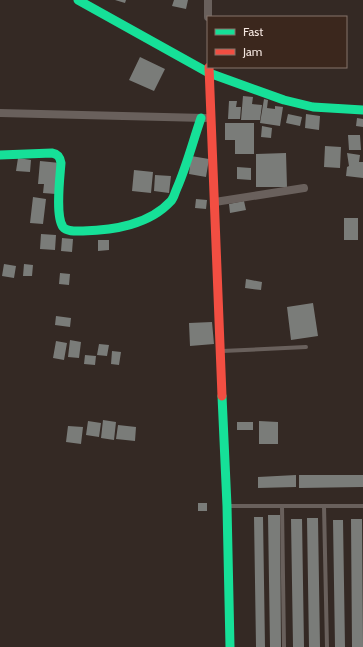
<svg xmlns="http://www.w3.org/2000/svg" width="363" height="647" font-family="Cabin,sans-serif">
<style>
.building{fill:#7a7c79}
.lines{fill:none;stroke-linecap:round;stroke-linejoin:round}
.lane{stroke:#69605c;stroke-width:4}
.street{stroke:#69605c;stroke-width:8}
.fast{stroke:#16e098;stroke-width:9}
.jam{stroke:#f24e42;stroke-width:9}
</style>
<rect width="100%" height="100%" fill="#342924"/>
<path class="building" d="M115 0H126L125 3Z
M174 0H188L186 9 172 6Z
M140 57 165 69 154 91 129 80Z
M243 96 253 97 252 104 262 105 260 120H241Z
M264 99 268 100 267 108 275 109V106L283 107 280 126 260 123Z
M229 101H237L236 107H241L240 119H228Z
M288 114 302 117 300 126 286 123Z
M306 114 320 116 319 130 305 128Z
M357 118 363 119V127L356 126Z
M225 123H254V154H235V140H225Z
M262 126 272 128 271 138 261 137Z
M348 135H360L361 150H349Z
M325 146 341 147 340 168 324 167Z
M286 153 287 187H256V154Z
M347 153 360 155 359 162H363V178L346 176 347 167 349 166Z
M191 156 209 159 206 177 189 174Z
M18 158 31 160 30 172 16 171Z
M40 161 60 163 56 194 43 193 44 184H38Z
M237 167 251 168V180L237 179Z
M134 170 153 172 151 193 132 191Z
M155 175 171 176 169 193 154 191Z
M33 197 46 199 43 224 30 223Z
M196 199 207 200 206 209 195 208Z
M244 201 246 210 230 213 229 204Z
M344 218H358V240H344Z
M41 234 56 235 55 250 40 249Z
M62 238 73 239 72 252 61 251Z
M98 240H109V250L98 251Z
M4 264 16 266 14 278 2 276Z
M24 264 33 265 32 276H23Z
M60 273 70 274 69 285 59 284Z
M246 279 262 282 261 290 245 288Z
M313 303 318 336 291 340 287 307Z
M56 316 71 318 70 327 55 325Z
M212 322 214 344 190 346 189 323Z
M70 340 81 342 79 358 68 357Z
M56 341 67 343 64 360 53 358Z
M99 344 109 345 107 356 97 355Z
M112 351 121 352 119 365 111 364Z
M85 355 96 356 95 365 84 364Z
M103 420 116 422 114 440 101 438Z
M88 421 101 423 99 437 86 435Z
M259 421 278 422V444H259Z
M237 422H253V430H237Z
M118 425 136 427 135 441 116 439Z
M68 426 83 427 81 444 66 442Z
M296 475V487L258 488V477Z
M299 475H363V487L299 488Z
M198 503H207V511H198Z
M268 515H280L281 647H270Z
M254 517H263L265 647H256Z
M307 518H318L320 647H309Z
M291 519H302L304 647H293Z
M351 519H362L363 647H352Z
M333 520H343L345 647H335Z"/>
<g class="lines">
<path class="lane" d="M222 351 306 347
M228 506H363
M282 506 284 647
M324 506 327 647"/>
<path class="street" d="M208 0V17
M0 113 205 118
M215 202 304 188"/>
<path class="fast" d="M78 0 209 73 284 100 313 107 363 110
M0 155 52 153C58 154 60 157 61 163 60 177 55 216 63 227 67 232 77 231 83 231 114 230 149 225 171 201 174 198 175 192 177 188 187 165 193 141 201 118
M222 396 227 506 230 647"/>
<path class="jam" d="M209 67 222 396"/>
</g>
<rect x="207" y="16" width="140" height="52" fill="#3b271d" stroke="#85746b"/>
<rect x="215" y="29" width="20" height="6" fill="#16e098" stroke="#85746b"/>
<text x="243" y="36" font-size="12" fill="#f5e7e1">Fast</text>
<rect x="215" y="49" width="20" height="6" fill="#f24e42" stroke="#85746b"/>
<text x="243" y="56" font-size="12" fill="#f5e7e1">Jam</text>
</svg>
